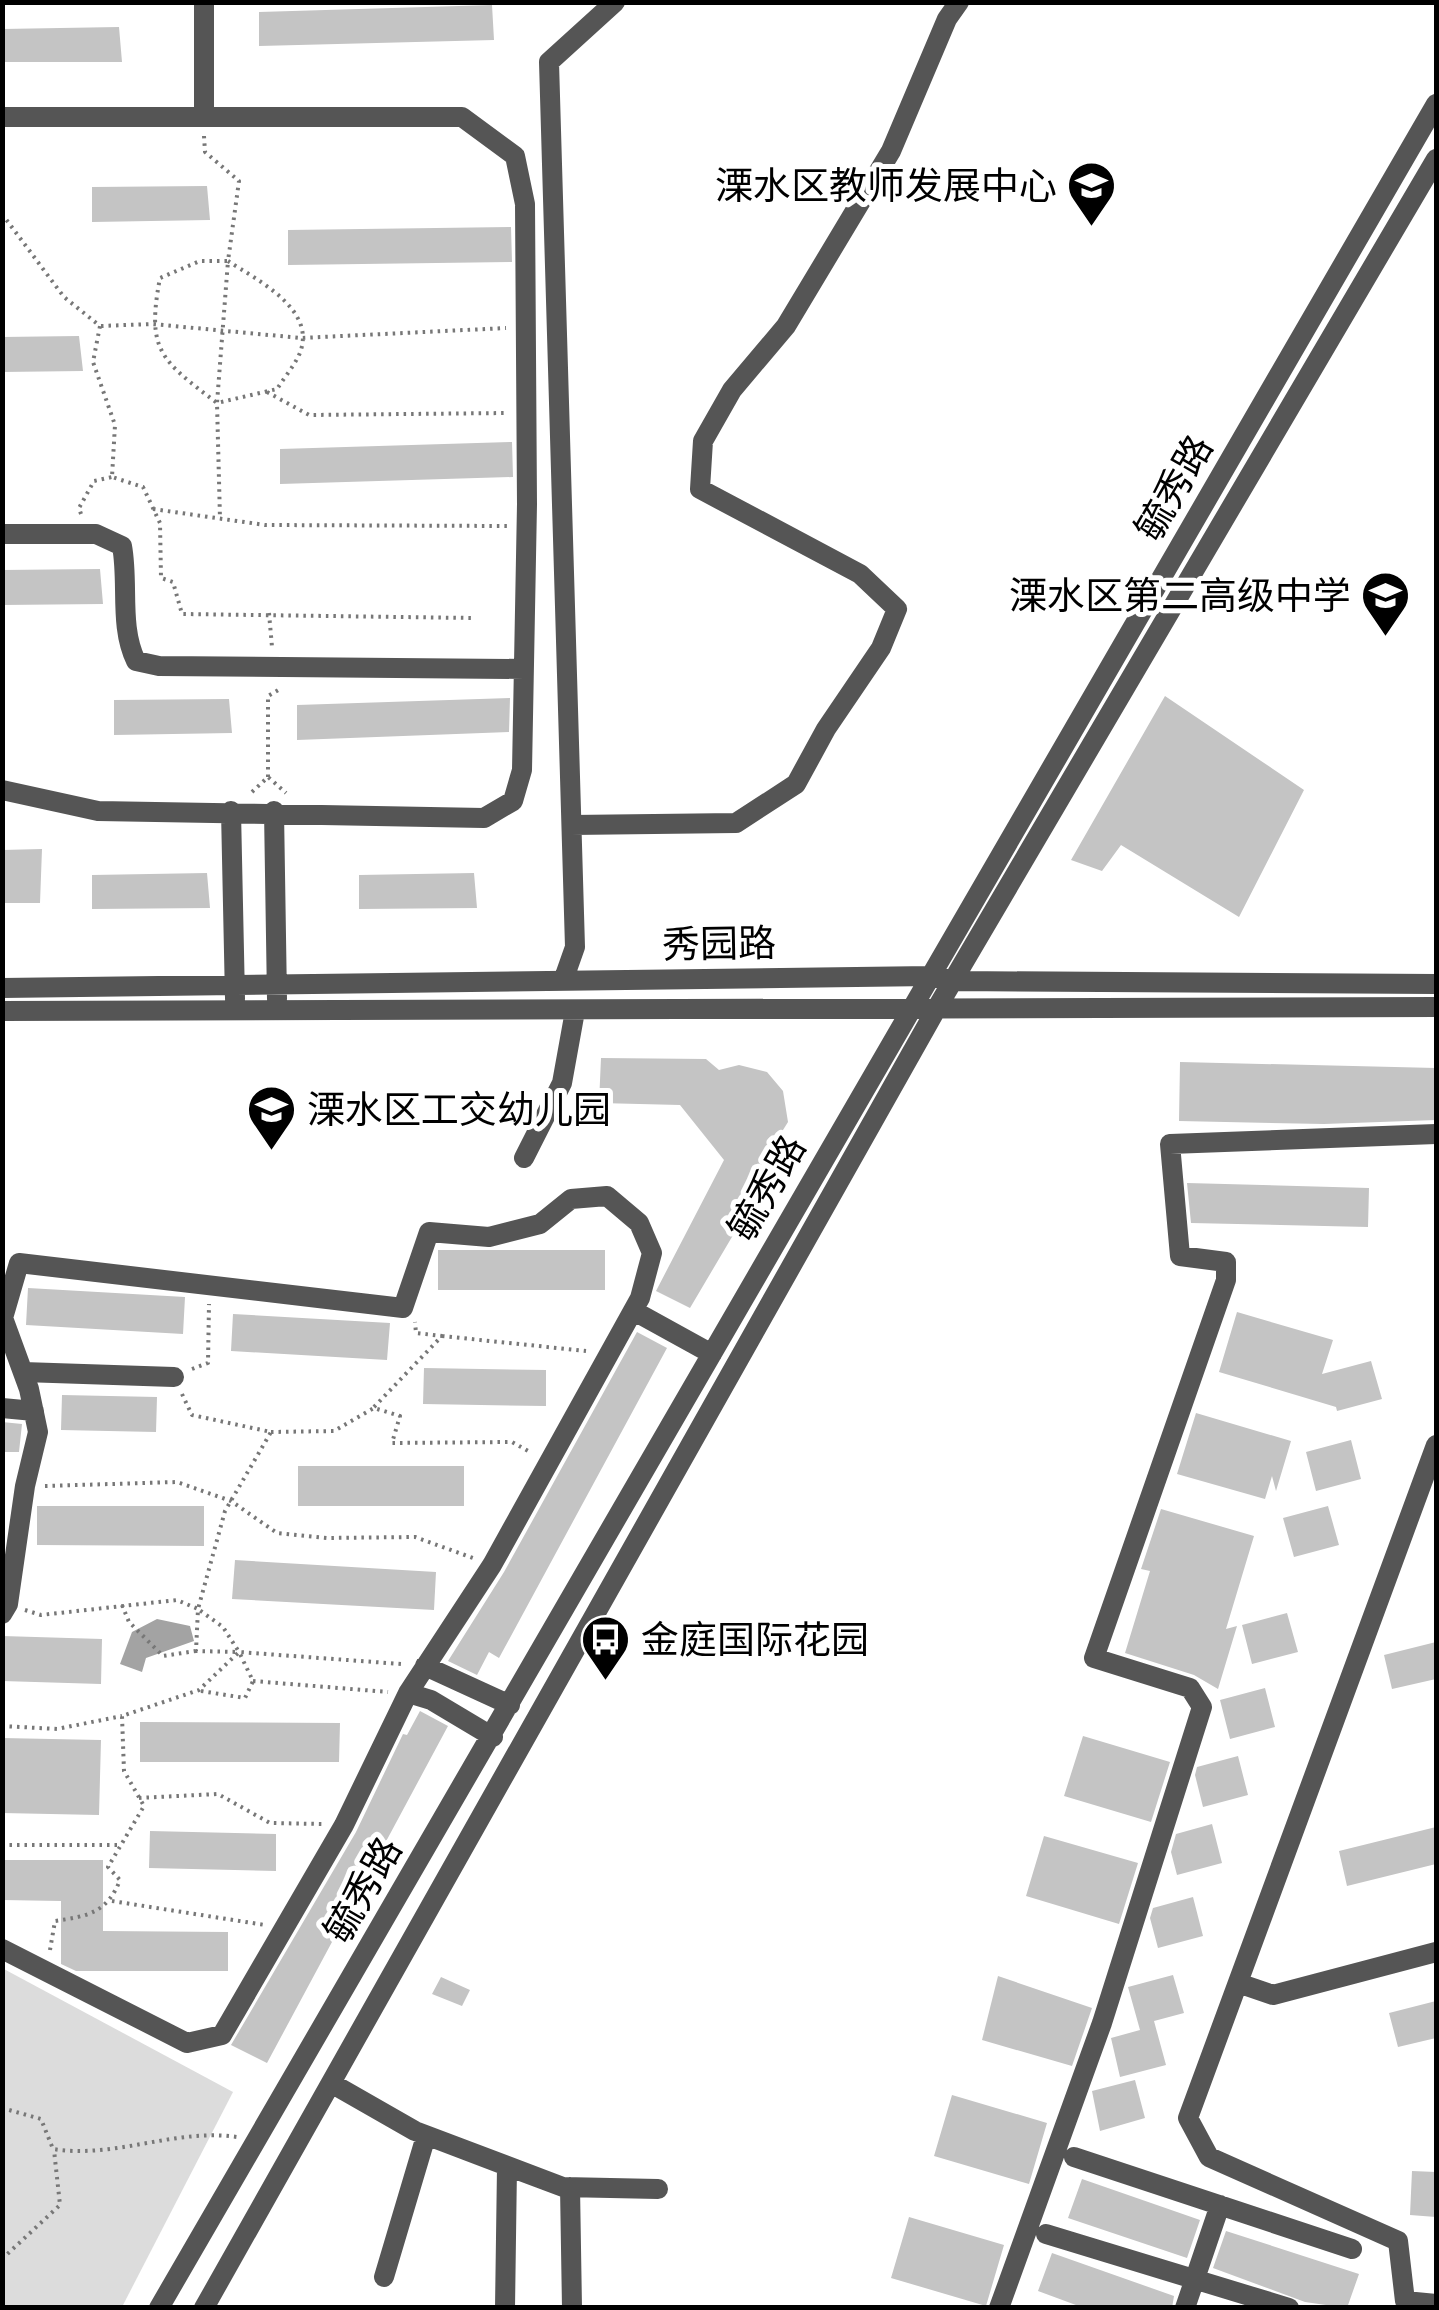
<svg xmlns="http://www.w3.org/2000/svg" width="1439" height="2310" font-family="Commissioner,'Noto Sans SC',sans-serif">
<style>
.green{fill:#dcdcdc}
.water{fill:#a3a3a3}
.building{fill:#c4c4c4}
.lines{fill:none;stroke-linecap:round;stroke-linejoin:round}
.path{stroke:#777;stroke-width:4;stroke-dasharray:2.5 5;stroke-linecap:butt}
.minor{stroke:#555;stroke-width:20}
.labels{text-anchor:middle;stroke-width:10;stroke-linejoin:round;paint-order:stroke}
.poi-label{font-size:38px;fill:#000;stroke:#fff;text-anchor:end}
.street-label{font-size:38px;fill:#000;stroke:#fff}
</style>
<rect width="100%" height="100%" fill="#fff"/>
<path class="green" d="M2 1968 233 2092 122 2307H3Z"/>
<path class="water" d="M157 1619 190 1626 194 1641 146 1658 142 1672 120 1664 132 1632Z"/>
<path class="building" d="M492 5 494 40 259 46V12Z
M119 27 122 62H2V29Z
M207 186 210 220 92 222V187Z
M511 227 512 262 288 265V230Z
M79 336 83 371 2 372V337Z
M512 442 513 477 280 484V449Z
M100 569 103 604 2 605V570Z
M1165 696 1304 790 1239 917 1121 845 1102 871 1071 860Z
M510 698 509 732 297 740V705Z
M229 699 232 733 114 735V700Z
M42 849 40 903H2V850Z
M207 873 210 908 92 909V875Z
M474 873 477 908 359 909V875Z
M601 1058 706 1059 719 1070 739 1065 767 1072 783 1091 788 1122 773 1146 775 1164 690 1308 656 1291 724 1160 680 1105 599 1103Z
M1180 1062 1436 1068V1120L1324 1124 1179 1121Z
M1187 1183 1369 1188 1368 1227 1191 1223Z
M438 1250H605V1290H438Z
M28 1288 185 1297 183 1334 26 1325Z
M1237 1312 1333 1340 1322 1374 1371 1361 1382 1399 1337 1411 1336 1407 1219 1372Z
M233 1314 390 1323 387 1360 231 1351Z
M637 1332 667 1348 499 1658 489 1652 477 1675 448 1661 504 1572Z
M424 1368 546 1370V1406L423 1404Z
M62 1395 157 1397 156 1432 61 1430Z
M1196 1413 1291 1441 1276 1491 1272 1476 1265 1499 1177 1474Z
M2 1422 22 1424 19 1452H2Z
M1351 1440 1361 1479 1316 1491 1306 1452Z
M298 1466H464V1506H298Z
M37 1506H204V1546L37 1545Z
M1328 1506 1339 1545 1294 1557 1283 1518Z
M1161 1509 1254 1536 1226 1629 1237 1626 1218 1689 1194 1675 1125 1653 1150 1571 1141 1569Z
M235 1560 436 1572 434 1610 232 1599Z
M1287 1613 1298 1652 1252 1664 1242 1625Z
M2 1636 102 1639 101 1684 2 1681Z
M1436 1642V1679L1392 1689 1384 1655Z
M1265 1688 1275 1727 1230 1739 1220 1700Z
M420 1711 448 1726 267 2063 231 2045 356 1832 403 1734 407 1735Z
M140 1722 340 1723 339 1762H140Z
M1083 1736 1170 1762 1151 1822 1064 1796Z
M2 1738 101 1740 99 1815 2 1813Z
M1238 1756 1248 1795 1203 1807 1195 1775 1197 1767Z
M1212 1824 1222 1863 1177 1875 1171 1852 1176 1834Z
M1436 1827V1864L1347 1886 1339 1851Z
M150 1831 276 1834V1871L149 1868Z
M1044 1836 1138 1863 1119 1924 1026 1896Z
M2 1860H103V1931L228 1932V1971H76L61 1964V1901L2 1900Z
M1193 1897 1203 1936 1158 1948 1150 1918 1153 1908Z
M1173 1975 1184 2013 1154 2021 1166 2065 1120 2077 1111 2038 1140 2030 1128 1987Z
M998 1976 1092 2008 1072 2066 982 2040Z
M441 1977 470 1990 462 2006 432 1994Z
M1436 2001V2038L1398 2047 1389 2013Z
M1135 2080 1145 2118 1100 2131 1092 2091Z
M952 2095 1047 2123 1029 2184 934 2156Z
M1412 2171 1436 2172V2217L1410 2215Z
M1082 2179 1200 2220 1187 2258 1068 2218Z
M909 2217 1004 2245 986 2306 891 2278Z
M1226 2231 1359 2274 1347 2308 1305 2302 1213 2268Z
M1052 2253 1174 2296 1172 2308H1084L1038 2291Z"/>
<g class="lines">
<path class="path" d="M204 136 205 152 239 181 228 261H200L160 278C146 351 161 360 217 403L220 519
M2 214 64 297 100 326 93 362 115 425 112 477 143 487 160 523 161 578 173 582 182 614 473 618
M228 261C257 280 319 310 299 355 294 366 284 378 277 389L217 403Z
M101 326 152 324 301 338 506 328
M267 392 309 415 506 413
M153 509 265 525 507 526
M81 514 79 508 94 481 112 477
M269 613 272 647
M268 777V696L280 689
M252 792 268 777 286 793
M442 1336 586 1351
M192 1369 208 1363 209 1304
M182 1394 192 1415 271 1432 225 1511 198 1609 223 1627 239 1652 401 1664
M374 1407 442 1336 416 1333 415 1322
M271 1432 334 1431 374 1408 400 1416 392 1443 512 1442 530 1452
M45 1486 177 1482 231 1501 277 1533 327 1538 415 1537 473 1558
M122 1605 129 1622 163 1656 196 1651
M25 1610 41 1615 177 1600 198 1609 196 1651 239 1652
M253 1681 388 1692
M201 1691 245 1698 253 1681 239 1652
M2 1726 57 1729 122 1716
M139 1798 218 1794 270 1823 322 1824
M2 1845H121
M112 1901 265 1925
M50 1950 55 1921C88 1916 107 1913 120 1880L108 1867 144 1806 124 1771 122 1716 199 1690 239 1652
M2 2108 41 2119 53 2149C116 2159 174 2128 237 2137
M2 2259 60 2205 54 2150"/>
<path class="minor" d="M204 115V2
M2 117H462L515 156 525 204 527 504 522 770 513 801 484 818 98 811 2 790
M2 534H96L122 546C129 584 119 626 136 661L159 666 524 669
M231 811 235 999
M274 811 277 999
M572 825 736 823 796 784 826 729 881 648 897 609 860 574 700 489 703 441 732 390 786 326 891 151 947 19 959 2
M563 981 575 947 549 62 615 2
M2 988 931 976 956 981 1436 984
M2 1011 1436 1007
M524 1158 562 1083 575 1011
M634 1311 712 1354
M23 1372 174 1377
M2 1408 34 1411
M1436 1445 1188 2118 1209 2157 1398 2241 1405 2301 1436 2304
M2 1614 8 1604 25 1486 38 1432 29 1389 3 1318 19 1263 403 1308 429 1232 489 1237 540 1224 571 1199 607 1196 639 1223 652 1253 640 1298 492 1565 408 1693 344 1825 222 2035 187 2043 2 1949
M425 1666 510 1705
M408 1693 431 1700 493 1737
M1238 1983 1273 1995 1436 1952
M331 2083 415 2131 563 2187 658 2189
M1074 2157 1352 2249
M570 2187 572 2308
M1046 2234 1289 2308
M384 2277 426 2136
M159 2308 1436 104
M204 2308 938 1006 1436 159
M505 2308 507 2167
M999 2308 1102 2023 1202 1707 1190 1688 1094 1658 1226 1280V1262L1180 1256 1170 1144 1436 1134
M1185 2308 1220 2205"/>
</g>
<defs>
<symbol id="university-pin" viewBox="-11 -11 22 30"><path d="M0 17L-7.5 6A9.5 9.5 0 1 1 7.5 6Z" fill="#000" stroke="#fff"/><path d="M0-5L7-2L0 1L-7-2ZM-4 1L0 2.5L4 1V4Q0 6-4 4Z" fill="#fff"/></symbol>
<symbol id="school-pin" viewBox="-11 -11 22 30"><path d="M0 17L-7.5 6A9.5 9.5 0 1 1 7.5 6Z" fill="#000" stroke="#fff"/><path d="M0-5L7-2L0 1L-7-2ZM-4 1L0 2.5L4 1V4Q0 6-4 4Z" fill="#fff"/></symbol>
<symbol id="bus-pin" viewBox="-11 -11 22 30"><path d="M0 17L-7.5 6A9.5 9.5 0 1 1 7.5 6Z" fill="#000" stroke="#fff"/><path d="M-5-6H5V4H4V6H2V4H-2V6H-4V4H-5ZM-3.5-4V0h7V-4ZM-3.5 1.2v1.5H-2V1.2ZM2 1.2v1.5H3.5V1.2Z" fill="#fff"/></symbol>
</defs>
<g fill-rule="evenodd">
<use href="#university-pin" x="1064" y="158" width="55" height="75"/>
<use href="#school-pin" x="1358" y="568" width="55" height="75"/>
<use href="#school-pin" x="244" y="1082" width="55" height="75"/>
<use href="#bus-pin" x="578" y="1612" width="55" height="75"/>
</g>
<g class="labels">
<g class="poi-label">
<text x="1057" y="199">溧水区教师发展中心</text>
<text x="1351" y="609">溧水区第二高级中学</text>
<text x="307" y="1123" text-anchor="start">溧水区工交幼儿园</text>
<text x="641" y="1653" text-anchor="start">金庭国际花园</text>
</g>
<g class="street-label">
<text transform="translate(1174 488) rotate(-60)" y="13">毓秀路</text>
<text transform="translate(719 944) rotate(-1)" y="13">秀园路</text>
<text transform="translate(767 1188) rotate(-60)" y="13">毓秀路</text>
<text transform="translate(363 1890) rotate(-60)" y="13">毓秀路</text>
</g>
</g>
<rect width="1439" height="2310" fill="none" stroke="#000000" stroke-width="10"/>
</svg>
